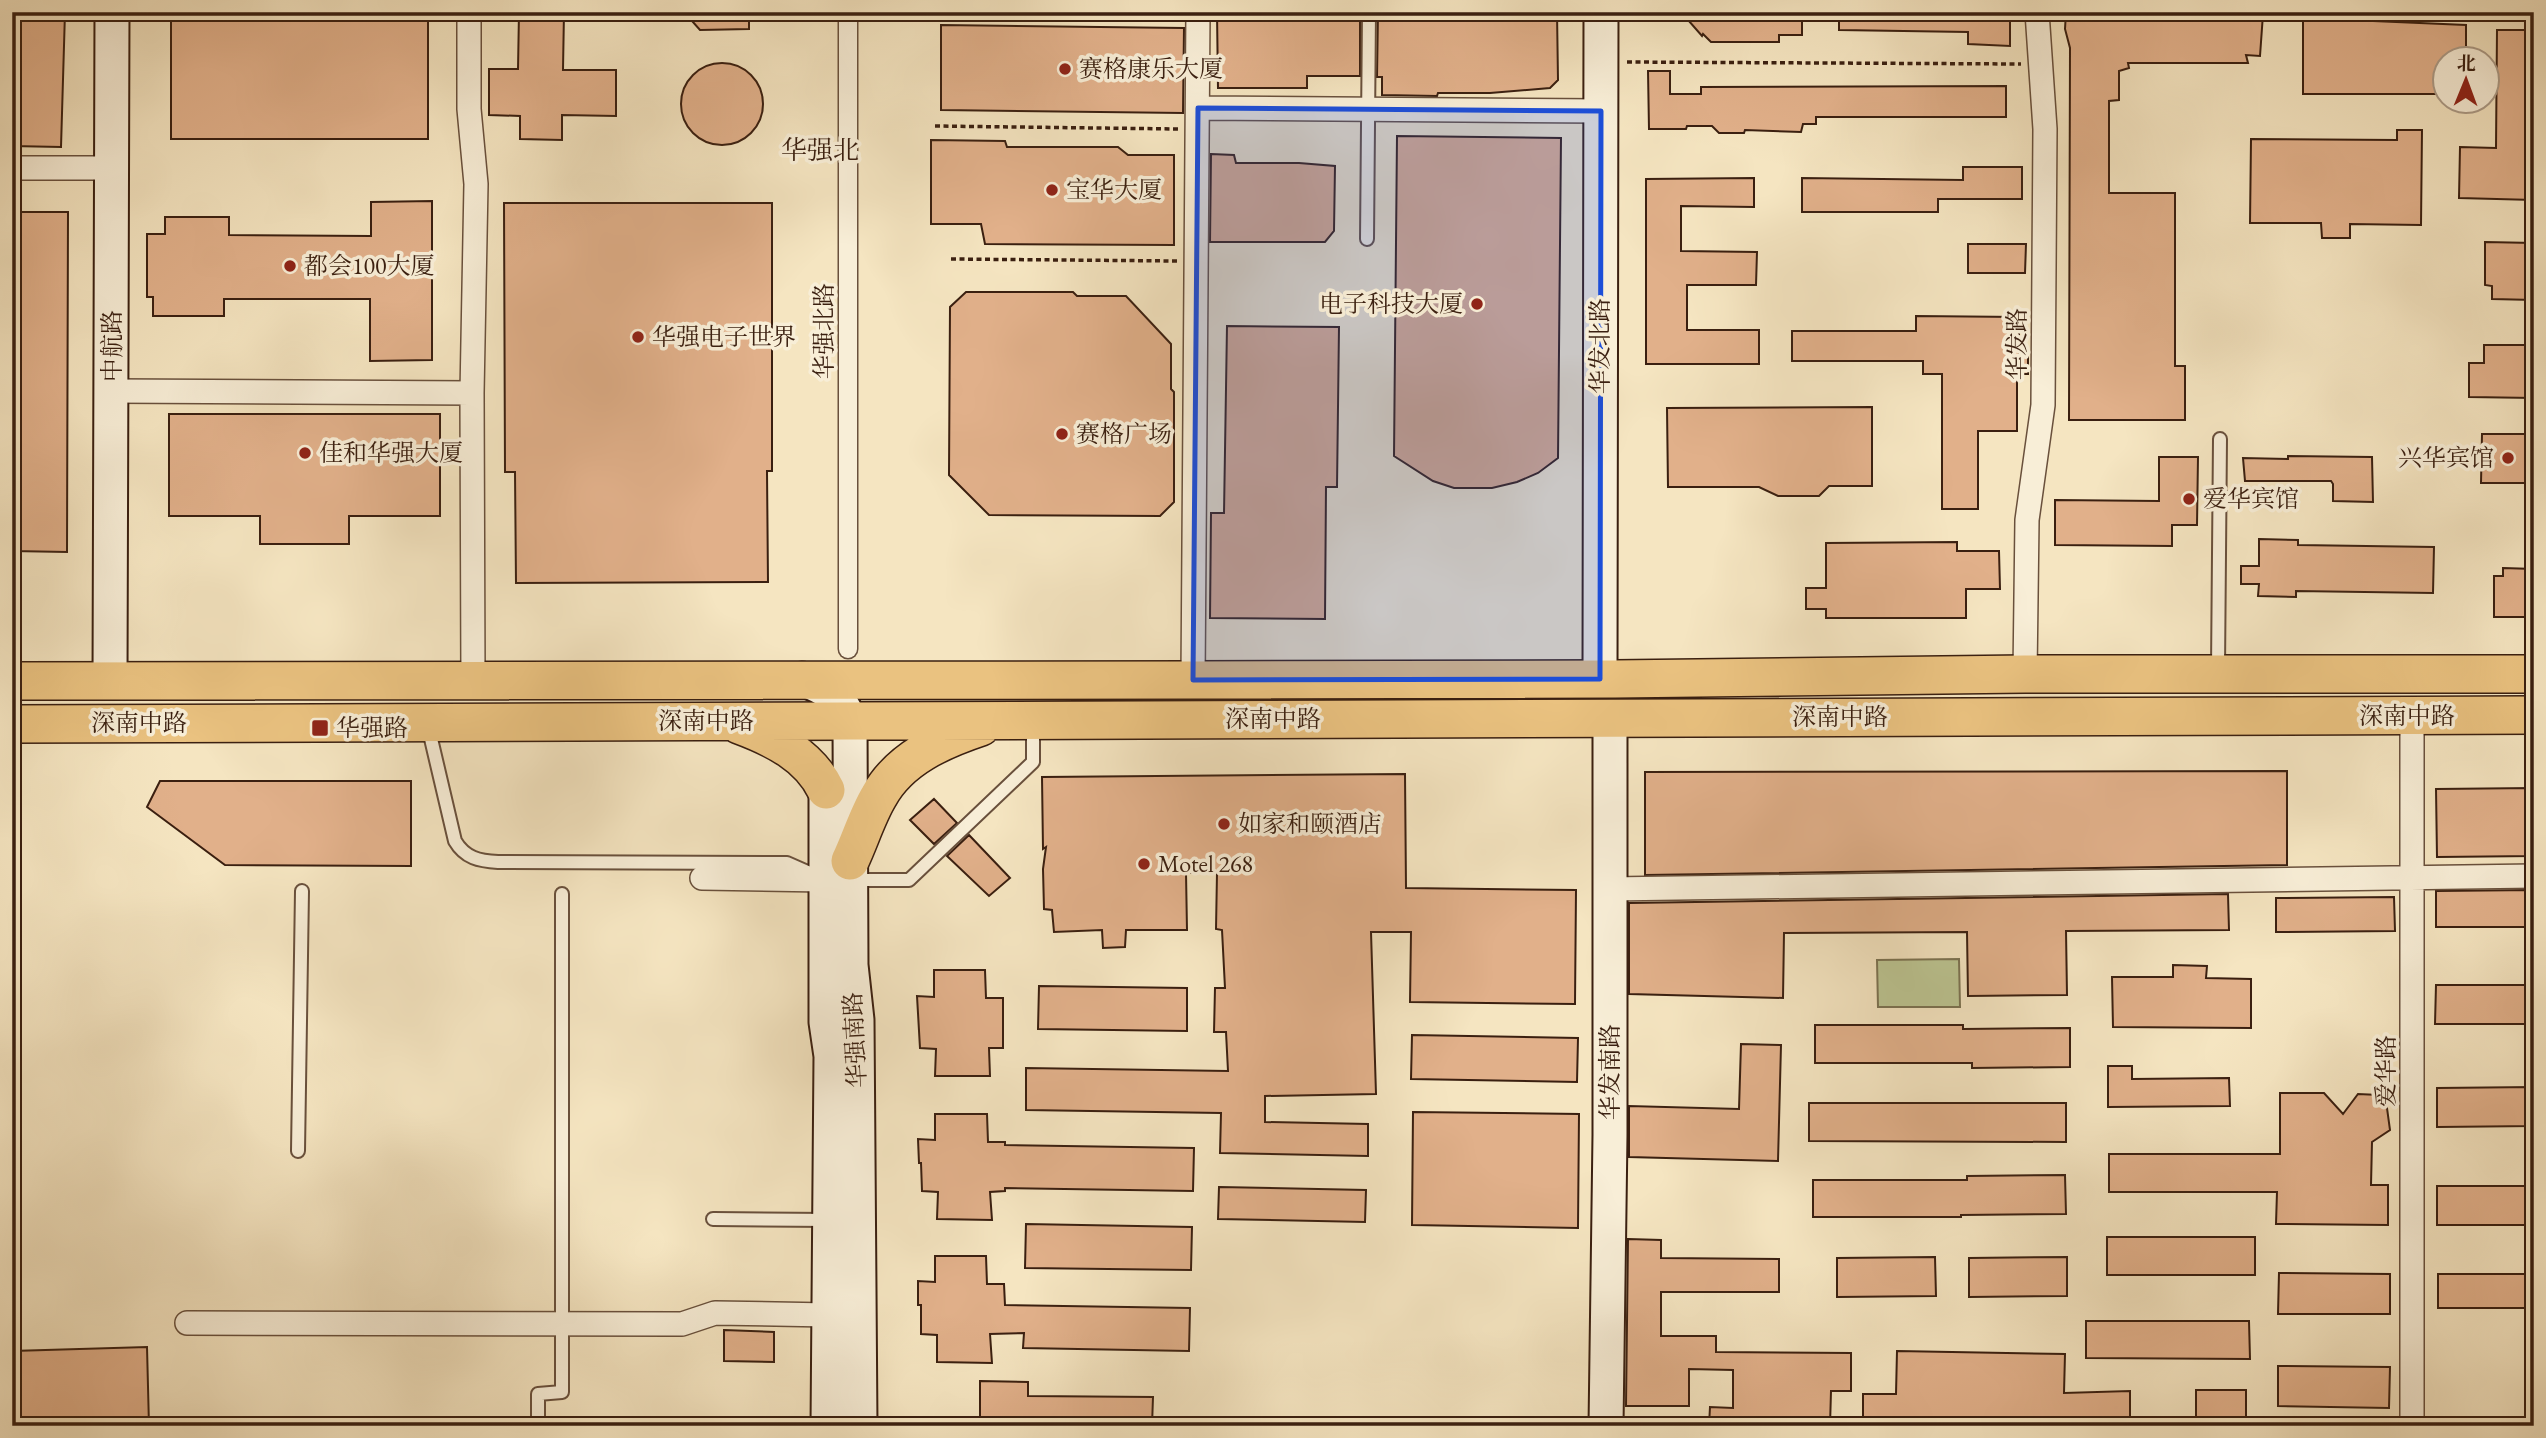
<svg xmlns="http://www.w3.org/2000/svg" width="2546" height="1438" font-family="'EB Garamond','Noto Serif SC',serif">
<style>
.green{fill:#bcc592;stroke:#7b7251;stroke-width:2}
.building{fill:#e1b08a;stroke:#3a1f10;stroke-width:2}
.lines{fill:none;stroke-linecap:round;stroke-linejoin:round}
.service-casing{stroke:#69503c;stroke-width:16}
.pedestrian-casing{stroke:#69503c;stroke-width:21}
.minor-casing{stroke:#69503c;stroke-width:26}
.secondary-casing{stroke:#3a1f10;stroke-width:37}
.primary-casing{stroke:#3a1f10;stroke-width:40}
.path{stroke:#3a1f10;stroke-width:3.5;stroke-dasharray:5 3.5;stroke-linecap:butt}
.service{stroke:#f8eed7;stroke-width:12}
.pedestrian{stroke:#f8eed7;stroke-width:18}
.minor{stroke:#f8eed7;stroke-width:23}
.secondary{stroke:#f8eed7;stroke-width:33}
.primary{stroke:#eac280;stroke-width:37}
.marked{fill:#1d4ed8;fill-opacity:0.2;stroke:#1d4ed8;stroke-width:5;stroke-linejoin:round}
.poi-dot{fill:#8f2418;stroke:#f8eed7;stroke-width:2.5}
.labels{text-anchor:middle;stroke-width:7;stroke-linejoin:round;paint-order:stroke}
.poi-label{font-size:24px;fill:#3a1f10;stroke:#f8eed7;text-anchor:start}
.street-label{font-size:24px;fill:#3a1f10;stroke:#f8eed7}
.neighbourhood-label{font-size:26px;fill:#3a1f10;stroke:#f8eed7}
</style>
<rect width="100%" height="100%" fill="#f5e5c1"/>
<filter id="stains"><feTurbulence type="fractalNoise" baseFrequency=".00286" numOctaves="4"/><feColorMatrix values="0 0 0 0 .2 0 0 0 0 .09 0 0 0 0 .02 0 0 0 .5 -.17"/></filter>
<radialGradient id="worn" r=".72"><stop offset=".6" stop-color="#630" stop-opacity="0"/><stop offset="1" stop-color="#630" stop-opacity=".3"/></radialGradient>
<path class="green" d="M1959 959 1960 1007H1878L1877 960Z"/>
<path class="building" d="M12 12H65L61 147 12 146Z
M171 12H428V139H171Z
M519 12H564L563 70H616V116L562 115V140L520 139V116L489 115V69H518Z
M684 12H749V29L700 30Z
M1217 12H1360V76H1307V88H1218Z
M1378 12H1557L1558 80 1550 88 1490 93H1438L1437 96 1382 95V77H1377Z
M1681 12H1802V35H1779V42H1711L1703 34 1702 36Z
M1839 12H2010V46L1968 44V32L1839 30Z
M2066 12 2263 14 2260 56 2246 55 2248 63H2128L2129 68 2119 71V100L2109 101V193H2175V366H2185V420H2069L2070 48 2065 29Z
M2303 18 2466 25V60H2445V94H2303Z
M941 25 1184 28 1183 113 941 110Z
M2497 30H2534V200L2459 198 2460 147 2496 148Z
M681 104a41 41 0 1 1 82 0a41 41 0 1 1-82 0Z
M1648 71H1670V94H1701V87L2006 86V117H1816V124H1803L1801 132 1745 130 1744 133H1719L1712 126H1687L1686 129H1649Z
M2397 130H2422L2421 225 2350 224V238H2322L2321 223H2250L2251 139 2397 140Z
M1397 136 1561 138 1558 458 1538 473 1517 482 1492 488H1454L1433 481 1394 456Z
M931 140 1005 141 1007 147H1118L1128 155H1174V245L985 244 981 224H931Z
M1211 154 1234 155 1236 163H1299L1335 166 1334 231 1325 242H1210Z
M1963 167H2022V199H1938V212H1802V178L1963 180Z
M1754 178V207L1681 206V251L1757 252 1756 285H1687V330H1759V364H1646V179Z
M432 201V360L370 361V299H224V316H153V297H147V234H165V217H229V235L371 236V202Z
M504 203H772V471H767L768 582 516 583 515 472H505Z
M12 212H68L67 552 12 551Z
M2485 242 2534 243V300L2492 299V286L2485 285Z
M1968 244H2026L2025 273H1968Z
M966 292H1073L1077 296H1126L1171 344V389L1174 392V502L1160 516 989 515 949 475 950 307Z
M1916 316 2019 317V353H2028V374H2017V431H1978V509H1942V374H1923V361H1792V331H1916Z
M1227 326 1339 327 1337 487H1326L1325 619 1210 618 1211 513H1224Z
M2484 345H2534V398L2469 397V363H2484Z
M1872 407V486H1829L1819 496H1778L1759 487H1668L1667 408Z
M169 414H440V516H349V544H260V516H169Z
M2482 434H2534V483H2481Z
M2288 456 2372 457 2373 502 2333 501V484L2331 481H2245L2243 458 2288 459Z
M2159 457H2198L2197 525H2172V546L2055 545V500L2159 501Z
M2259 539 2298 540V545L2434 547 2433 593 2296 591V597L2258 596 2259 584H2241V566H2259Z
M1957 542V551H1999L2000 589H1966V618H1826V609H1806V588H1826V543Z
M2503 568 2534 569V617H2494V576H2503Z
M2287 771V865L1645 875V772Z
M1405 774 1406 888 1576 890 1575 1004 1410 1002 1411 932H1371L1376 1094 1265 1096V1122L1368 1124V1156L1220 1153 1221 1113 1026 1110V1068L1228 1071 1226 1032H1214L1215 988H1225L1222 930 1216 929 1217 873H1186L1187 930H1126L1125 947 1103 948 1102 930 1054 932 1052 910 1044 909 1043 869 1046 847 1043 849 1042 777Z
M160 781H411V866L225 865 147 807Z
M2534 788V856L2437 857 2436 789Z
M934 799 957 823 934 844 910 820Z
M969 835 1010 878 989 896 947 856Z
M2534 890V927H2436V891Z
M2228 894 2229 930 2066 931 2067 995 1968 996 1967 932 1784 933 1783 998 1629 994V903Z
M2394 897 2395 931 2276 932V898Z
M2173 965 2207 966 2206 978 2251 979V1028L2113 1027 2112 977H2173Z
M934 970H985L986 998H1003V1048H989L990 1076H935L936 1049 920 1048 917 996 934 997Z
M2436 985H2534V1024H2435Z
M1039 986 1187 988V1031L1038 1029Z
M1815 1025H1963V1029L2070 1028V1067L1972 1068V1063H1815Z
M1412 1035 1578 1038 1577 1082 1411 1079Z
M1741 1044 1781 1045 1778 1161 1629 1157V1106L1739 1109Z
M2108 1066H2132V1079L2229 1078 2230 1106 2108 1107Z
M2534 1087V1126L2437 1127V1088Z
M2280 1093H2324L2343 1114 2358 1094 2379 1095 2387 1108 2390 1130 2372 1142 2371 1185H2388V1225L2276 1224 2277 1192H2109V1154H2280Z
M1809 1103H2066V1142L1809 1141Z
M1413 1112 1579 1114 1578 1228 1412 1225Z
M935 1114H987L988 1142H1005V1145L1194 1148 1193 1191 1005 1188V1191L990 1192 992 1220 937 1219 938 1192 922 1191 921 1163H919L918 1139 935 1140Z
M2065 1175 2066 1214 1961 1215V1217H1813V1180H1967V1176Z
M2437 1186H2534V1225H2437Z
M1219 1187 1366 1190 1365 1222 1218 1219Z
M1026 1224 1192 1227 1191 1270 1025 1268Z
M2107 1237H2255V1275H2107Z
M1628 1239 1661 1240V1258L1779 1259V1292H1661V1336H1716V1352L1851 1353V1391H1831L1830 1426H1709L1710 1407 1733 1408V1370L1689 1369V1406H1626Z
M935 1256H986L987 1284H1004L1005 1305 1190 1308 1189 1351 1023 1348 1024 1333 990 1334 992 1363 937 1362V1335L921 1334V1305H918V1281L935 1282Z
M1935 1257 1936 1296 1837 1297V1258Z
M2067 1257V1296L1969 1297V1258Z
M2279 1273 2390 1274V1314H2278Z
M2438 1274H2534V1308H2438Z
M2086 1321H2249L2250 1359 2086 1358Z
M724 1330 774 1332V1362L724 1361Z
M147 1347 149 1426H12V1351Z
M1897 1351 2065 1354 2064 1393 2130 1391V1421L2052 1423V1426L1863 1424V1394H1896Z
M2278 1366 2390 1367 2389 1408 2278 1406Z
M980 1381 1028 1382V1396L1153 1397 1152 1426H980Z
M2196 1390H2246V1422H2196Z"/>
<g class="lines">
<defs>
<path id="service" d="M1367 239 1369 12
M2218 669 2220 439
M428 726 455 841C465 858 479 861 498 862L787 863 812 874
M852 880H909L1033 762V724
M298 1151 302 891
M713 1219 830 1220
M538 1426V1394L562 1392V894"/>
<path id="pedestrian" d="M848 12V649"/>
<path id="minor" d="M469 12V109L476 184 472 393 473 681
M1198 108 1601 111
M12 168H112
M112 391 472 393
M2025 674 2027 520 2043 405 2045 129 2037 12
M1193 680 1198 12
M702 878 825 880
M1610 889 2534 876
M187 1323 682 1324 715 1313 829 1315
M2412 1426V716"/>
<path id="secondary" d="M802 679C825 688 843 697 850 722L851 965 857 1020 860 1426
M1600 679 1601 12
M110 681 112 12
M826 790V1022L831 1056 828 1426
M1606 1426 1610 1135V718"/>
<path id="primary" d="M12 681 1193 680 1615 679 2025 674H2534
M12 724 2534 715
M739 725C774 738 809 755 826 790
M850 861C860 840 867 816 879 796 900 758 942 740 981 727"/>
</defs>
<use href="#service" class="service-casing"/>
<use href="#pedestrian" class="pedestrian-casing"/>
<use href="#minor" class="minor-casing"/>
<use href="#secondary" class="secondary-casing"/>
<use href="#primary" class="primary-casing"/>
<path class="path" d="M1627 62 2021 64
M935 126 1178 129
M951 259 1177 261"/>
<use href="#service" class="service"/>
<use href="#pedestrian" class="pedestrian"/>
<use href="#minor" class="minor"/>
<use href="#secondary" class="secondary"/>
<use href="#primary" class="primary"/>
</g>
<path class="marked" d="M1198 108 1601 111 1600 679 1193 680Z"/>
<g class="poi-dot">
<circle cx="1065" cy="69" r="7"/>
<circle cx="1052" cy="190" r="7"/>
<circle cx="290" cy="266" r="7"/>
<circle cx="1477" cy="304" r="7"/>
<circle cx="638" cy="337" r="7"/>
<circle cx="1062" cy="434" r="7"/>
<circle cx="305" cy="453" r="7"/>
<circle cx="2508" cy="458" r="7"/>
<circle cx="2189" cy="499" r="7"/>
<rect x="311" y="719" width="18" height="18" rx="3.5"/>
<circle cx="1224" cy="824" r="7"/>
<circle cx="1144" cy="864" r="7"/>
</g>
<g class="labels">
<g class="poi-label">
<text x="1079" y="77">赛格康乐大厦</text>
<text x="1066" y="198">宝华大厦</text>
<text x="304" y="274">都会100大厦</text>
<text x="1463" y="312" text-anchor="end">电子科技大厦</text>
<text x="652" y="345">华强电子世界</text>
<text x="1076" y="442">赛格广场</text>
<text x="319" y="461">佳和华强大厦</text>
<text x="2494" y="466" text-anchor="end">兴华宾馆</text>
<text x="2203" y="507">爱华宾馆</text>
<text x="336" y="736">华强路</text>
<text x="1238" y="832">如家和颐酒店</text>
<text x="1158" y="872">Motel 268</text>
</g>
<g class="street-label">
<text transform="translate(824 331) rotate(-90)" y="8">华强北路</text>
<text transform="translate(2017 344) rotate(-90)" y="8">华发路</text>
<text transform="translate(112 346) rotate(-90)" y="8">中航路</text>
<text transform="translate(1600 346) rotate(-90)" y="8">华发北路</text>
<text x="2407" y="724">深南中路</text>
<text x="1840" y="725">深南中路</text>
<text x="1273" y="727">深南中路</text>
<text x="706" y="729">深南中路</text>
<text x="139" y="731">深南中路</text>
<text transform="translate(855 1040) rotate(-93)" y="8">华强南路</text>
<text transform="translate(2386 1071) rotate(-90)" y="8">爱华路</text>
<text transform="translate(1610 1072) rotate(-90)" y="8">华发南路</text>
</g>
<g class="neighbourhood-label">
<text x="820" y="159">华强北</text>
</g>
</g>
<rect width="2546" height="1438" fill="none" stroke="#f5e5c1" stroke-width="42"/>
<rect x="14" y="14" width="2518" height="1410" fill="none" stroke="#3a1f10" stroke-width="3.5"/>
<rect x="21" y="21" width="2504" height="1396" fill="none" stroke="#3a1f10" stroke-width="2"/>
<g transform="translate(2466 80) rotate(1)"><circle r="33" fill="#f8eed7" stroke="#ac9b87" stroke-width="2"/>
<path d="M0-5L12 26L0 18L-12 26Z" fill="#8f2418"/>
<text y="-10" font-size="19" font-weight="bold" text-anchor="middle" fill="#3a1f10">北</text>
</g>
<rect width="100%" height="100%" filter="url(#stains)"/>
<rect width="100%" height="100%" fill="url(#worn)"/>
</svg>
